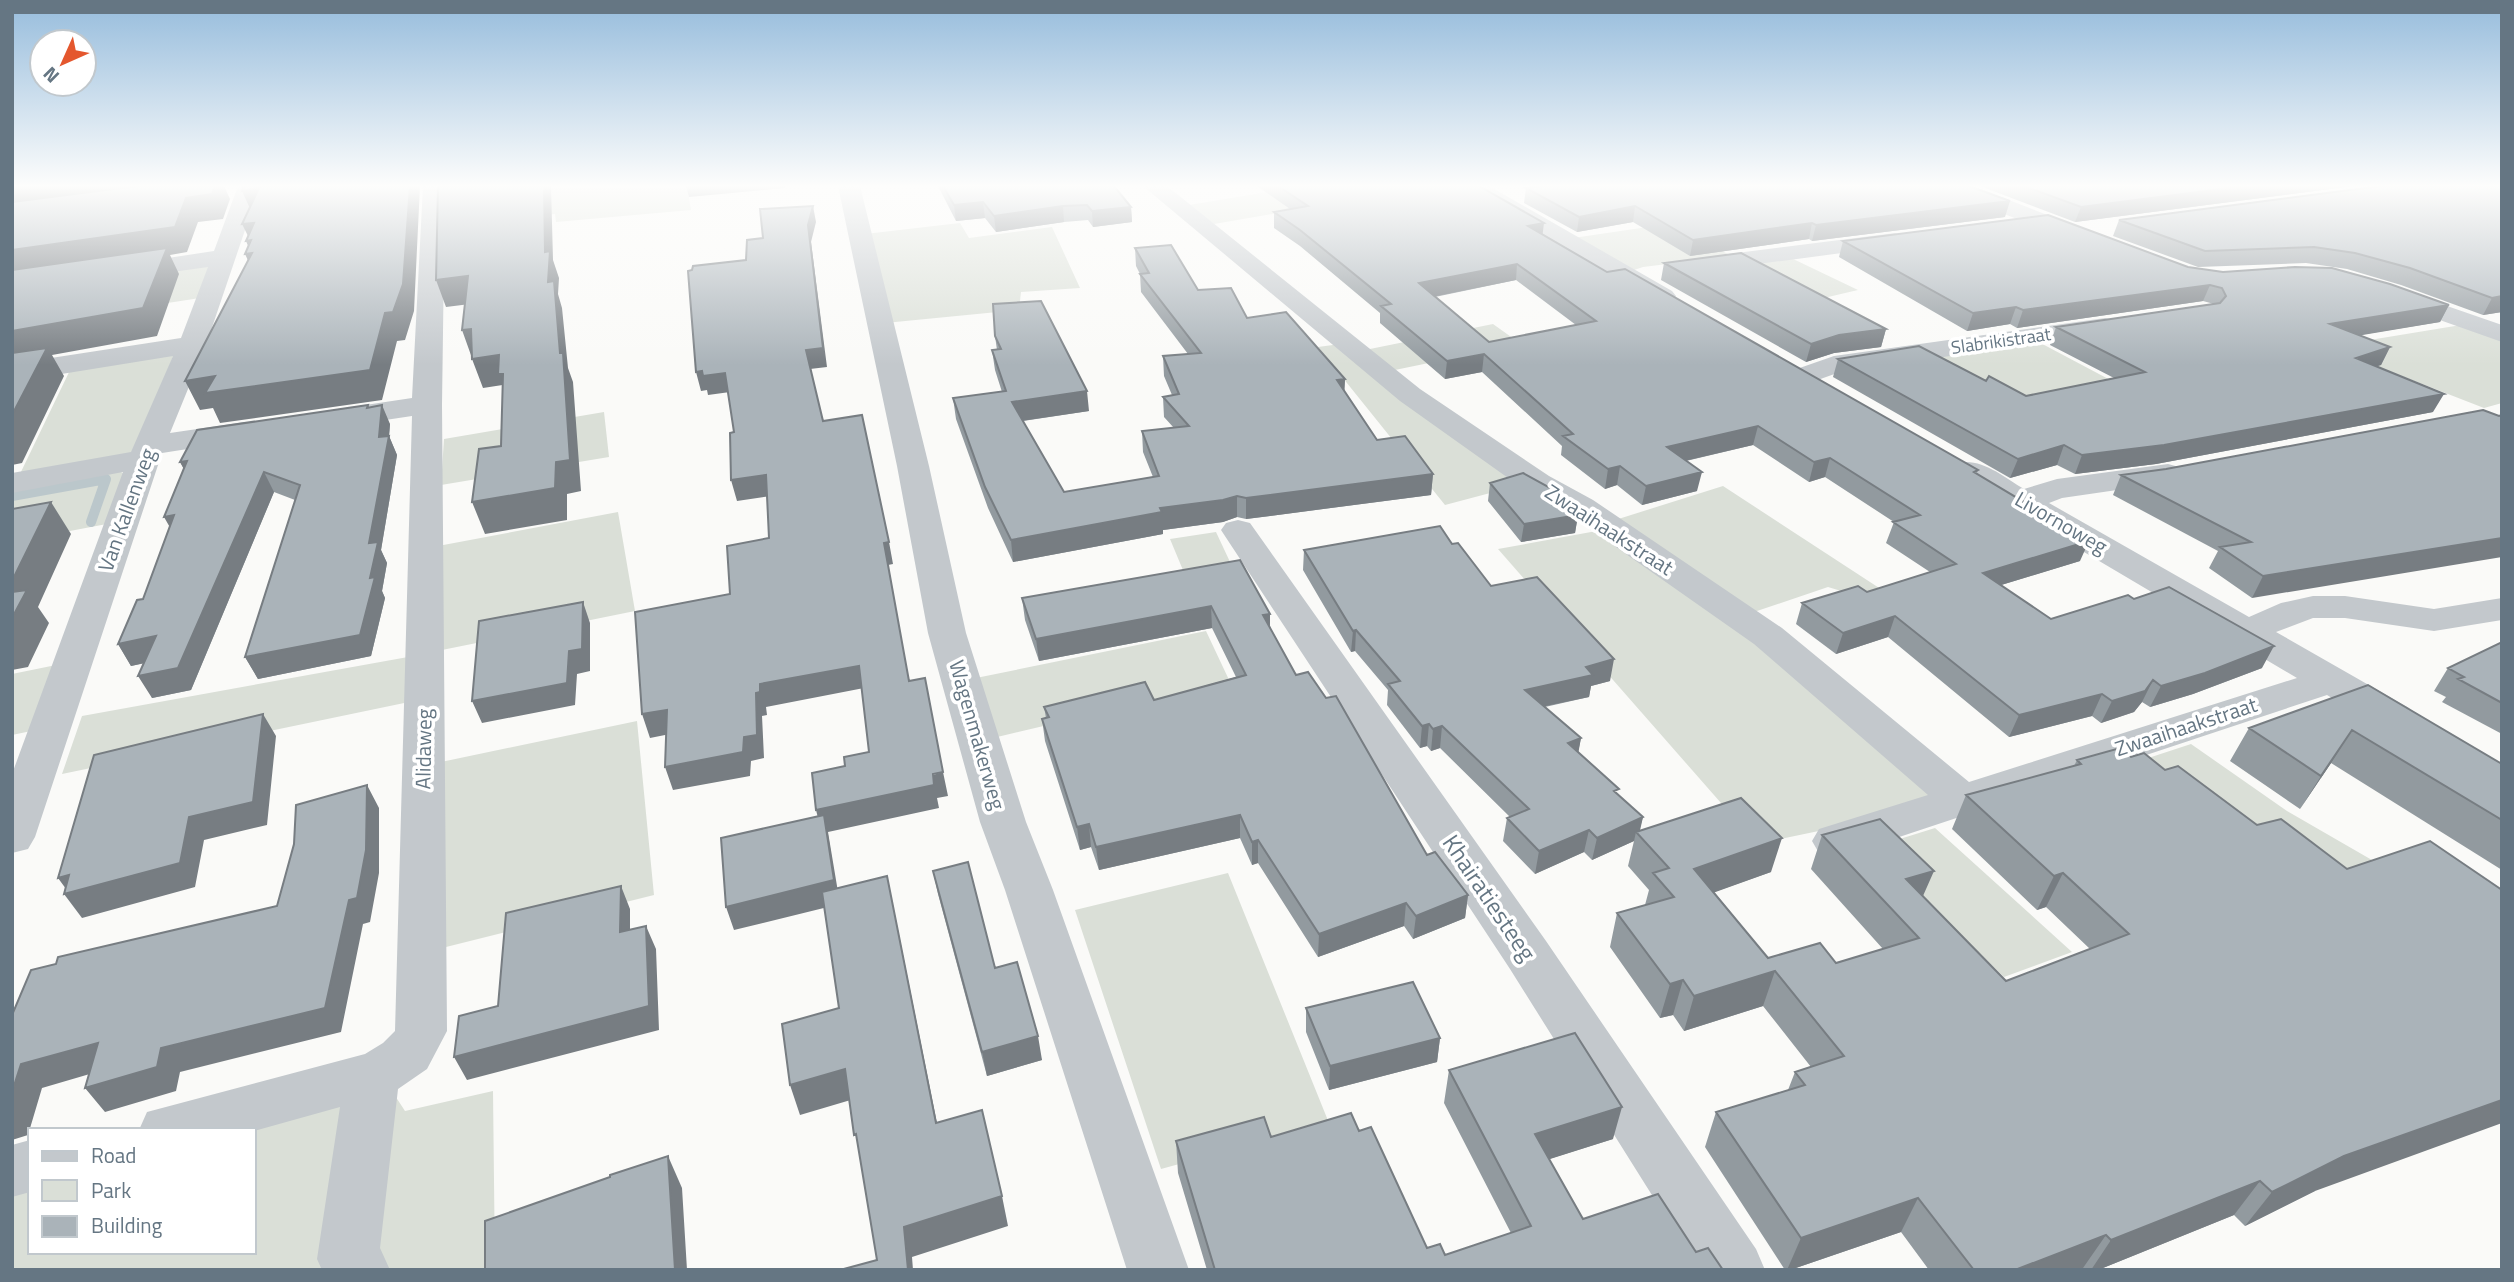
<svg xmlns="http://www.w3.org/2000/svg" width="2514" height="1282" font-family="'Titillium Web',sans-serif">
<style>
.green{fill:#dadfd7}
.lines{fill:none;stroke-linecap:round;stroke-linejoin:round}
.stream{stroke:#bbc7cb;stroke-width:10}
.minor{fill:#c3c8cc;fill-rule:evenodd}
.wall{fill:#929a9f;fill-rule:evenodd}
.shaded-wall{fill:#777d82}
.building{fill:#aab3b9;stroke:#777d82;stroke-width:2;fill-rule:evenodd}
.labels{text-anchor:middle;stroke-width:7;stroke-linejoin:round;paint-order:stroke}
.far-street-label{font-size:18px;fill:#657683;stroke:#fff}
.street-label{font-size:21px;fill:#657683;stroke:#fff}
.near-street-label{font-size:24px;fill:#657683;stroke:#fff}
</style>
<rect width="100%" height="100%" fill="#fafaf8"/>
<path class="green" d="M549 186H687L691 210 556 222 555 214 441 227Z
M1298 187 1325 205 1214 224 1189 205Z
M960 223 969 238 1052 227 1080 288 1021 292 1019 310 885 323 865 234Z
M1668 224 1732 256 1643 267 1631 271 1573 238Z
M1789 257 1858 290 1811 301 1737 263Z
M210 265 200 298 96 314 114 275Z
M1493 324 1521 344 1390 371 1365 350Z
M2461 325 2502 339V403L2484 408 2327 347Z
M2033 339 2131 391 2020 411 1920 356Z
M1340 344 1528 483 1445 505 1318 347Z
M174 354 135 452 19 476 72 366Z
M604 412 609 457 441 485 444 439Z
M119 471 125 474 112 523 12 542V488Z
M1723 486 1893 597 1874 601 1828 587 1748 614 1612 521Z
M618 512 635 611 437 651 438 546Z
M1602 530 1765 647 1938 794 1857 823 1757 844 1498 549Z
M1216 532 1238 579 1190 587 1170 539Z
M1206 631 1230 682 993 738 976 678Z
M408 657 409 702 62 774 82 716Z
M61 664 36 730 12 735V674Z
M637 721 654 895 446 947 441 762Z
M2191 744 2287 811 2391 871 2326 896 2124 766Z
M1935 828 2072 952 2004 977 1871 848Z
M1228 873 1329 1123 1161 1169 1075 910Z
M388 1085 405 1111 493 1091 495 1270H12V1185L30 1181V1252H254V1130Z"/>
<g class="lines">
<path class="stream" d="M12 496 106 479 91 522"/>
<path class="minor" d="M238 186H260L206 345 170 433 245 422 256 424 260 431 256 438 245 440 162 453 35 837 28 849 12 853V774L123 472 12 493V473L131 452 173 356 12 382V364L181 338 208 267 122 279 113 277 110 272 113 267 122 265 214 251Z
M423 186H445L442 405 447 1031 427 1069 398 1089 380 1248 390 1270H322L317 1259 340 1107 254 1131 139 1130 147 1112 365 1054 383 1043 395 1031 412 416 332 428 321 425 317 419 321 413 332 410 412 398Z
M838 186H860L929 466 966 633 1026 822 1053 890 1189 1270H1127L1005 890 980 822 928 633 897 466Z
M1143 186H1167L1420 389 1549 476 1593 500 1782 628 1969 782 2297 678 1957 477 1952 470 1957 463C1981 457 2004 477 2024 489L2057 479 2168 464 2179 467 2184 474 2179 481 2062 498 2049 503 2249 617 2281 603 2313 596H2345L2434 609 2502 598V620L2434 631 2345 618H2313L2276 632 2409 708 2415 717 2409 726C2379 734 2352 710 2327 695L1851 853 1835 857 1819 853 1812 841 1819 829 1928 795 1754 644 1569 514 1525 490 1400 401Z
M1463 186H1489L1672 291 1676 296 1672 301 1663 304 1654 301 1466 191Z
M1943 186H1973L2091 232 2095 237 2091 242H2075L1946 191Z
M1895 233 1903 235 1907 240 1903 245 1697 272 1688 270 1685 265 1688 260 1697 258Z
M2395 288 2502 325V342L2386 301 2382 296 2386 291Z
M2105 318 2114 320 2118 326 2114 332 1840 372 1801 386 1791 383 1787 377 1791 371 1834 356Z
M1238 520 1250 523 1546 941 1756 1249 1765 1270H1699L1510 969 1221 530 1226 523Z
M30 1140V1192L12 1197V1145Z"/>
</g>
<path class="wall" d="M938 186H1114L1131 207 1132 222 1093 227 1088 220 1064 222 996 232 985 218 956 221Z
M1257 186H1479L1543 234 1607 272 1978 470 1977 473 2080 561 2001 585 2051 619 2262 668 2193 694 2150 707 2142 702 2134 712 2101 723 2092 716 2009 737 1888 637 1836 654 1796 624 1802 603 1867 592 1930 572 1886 543 1894 522 1825 477 1809 482 1753 445 1686 461 1697 491 1642 505 1617 485 1605 489 1561 455 1562 446 1482 372 1445 379 1380 323V313L1300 246 1274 228V212L1290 209ZM1516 280 1576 325 1489 342 1435 297Z
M1980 186H2353L2075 222Z
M2502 186V312L2483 315 2401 285 2347 269 2306 263 2198 267 2113 236 2119 220Z
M1526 188 2005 217 1812 241 1809 239 1690 256 1633 222 1577 232 1524 203Z
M1843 241 2188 267 2449 305 2440 322 2359 335 2390 347 2381 365 2376 366 2433 412 2156 464 2075 474 2057 465 2010 478 1833 377 1838 359 1986 381 2026 396 2114 378 2050 345 2056 327 2214 304 2203 301 2017 328 2010 324 1967 331 1839 257Z
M1135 248 1198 290 1247 318 1345 379 1344 392 1377 440 1433 474 1431 495 1246 519 1237 517 1223 522 1163 530V534L1013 562 988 508 956 419 953 398 1002 392 995 370 992 350H997L995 336 1089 411 1023 421 1064 492 1153 477 1143 452 1142 431 1174 428 1164 417 1163 397 1172 395 1164 376 1163 356 1188 354 1141 292 1140 274 1136 266Z
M1664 263 1886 329 1881 347 1834 353 1806 362 1661 280Z
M368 405 369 408 390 424 389 436 397 455 381 550 387 563 382 591 385 598 371 656 258 679 245 657 295 500 274 492 191 690 152 698 144 663 131 666 118 644 143 599 170 527 184 469 180 462Z
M2483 410 2252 598 2209 568 2218 551 2113 495 2121 475 2166 469Z
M1490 483 1578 515 1575 533 1521 542 1488 501Z
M1452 544 1491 586 1610 681 1591 686 1589 697 1545 707 1581 738 1578 752 1617 794 1643 817 1639 831 1771 872 1714 892 1768 958 1836 963 1883 949 1811 869 1822 835 1923 896 2006 981 2090 949 2046 907 2037 910 1952 829 1966 795 2074 766 2077 760 2120 748 2315 1191 2245 1226 2234 1215 2098 1270H2085L2083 1268 2079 1270H1929L1901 1232 1790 1270H1785L1705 1147 1716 1112 1788 1090 1795 1072 1811 1067 1763 1006 1684 1031 1673 1015 1660 1018 1610 947 1617 913 1645 905 1649 890 1628 866 1634 841 1592 860 1584 852 1535 874 1503 841 1507 818 1510 817 1440 748 1431 751 1427 746 1420 748 1387 705 1388 690 1355 651 1351 652 1303 570 1304 550Z
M1240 560 1270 627 1296 675 1427 855 1468 895 1465 918 1413 939 1404 926 1318 957 1258 863 1252 865 1240 838 1099 870 1091 847 1080 850 1045 741 1042 719 1046 718 1044 707 1154 700 1236 677 1212 628 1039 661 1025 620 1022 598Z
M2502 642V734L2442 702 2446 697 2434 691 2448 668Z
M2368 685 2502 764V870L2331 763 2300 809 2230 761 2249 728Z
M933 871 995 968 1042 1060 987 1076 938 894Z
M1306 1008 1440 1038 1437 1062 1329 1090 1306 1032Z
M1449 1070 1613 1139 1549 1159 1583 1219 1696 1252 1723 1270H1207L1178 1173 1176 1141 1271 1137 1359 1131 1427 1248 1445 1255 1511 1233 1444 1103Z"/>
<path class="shaded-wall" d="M12 186H195L12 210Z
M215 186H224L230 199 223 219 198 222 187 252 170 255 179 274 157 336 52 355 64 376 22 463 12 465V250L186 198Z
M410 186H420L414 311 405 340 397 341 382 400 220 423 213 408 200 410 185 381Z
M544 186H551L553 260 559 278 558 294 562 308 568 368 573 382 581 491 567 494V520L485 534 472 502 560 353 548 282 545 252Z
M686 186H785V188L689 197Z
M2245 186H2353L2075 222 2081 207Z
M259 188 253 215 242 191Z
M2010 201 2005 217 1812 241 1816 225Z
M983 202 985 218 956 221 954 205Z
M813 206 816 222 811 242 827 367 810 369 806 350 808 225Z
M1063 206 1064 222 996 232 994 216Z
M1635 206 1633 222 1577 232 1579 217Z
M1131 207 1132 222 1093 227 1092 211Z
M254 223 257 280 245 254 251 253 246 241 250 240 242 224Z
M1544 223 1542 239 1528 226Z
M1812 223 1809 239 1690 256 1693 240Z
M1517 264 1516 280 1417 300 1419 283Z
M468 276 478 303 446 307 436 280Z
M2210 285 2203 301 2017 328 2023 310Z
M2502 296V312L2483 315 2492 298Z
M2449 305 2440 322 2321 342 2330 324Z
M2016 307 2010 324 1967 331 1973 313Z
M471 329 472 358 462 330Z
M1886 329 1881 347 1834 353 1806 362 1811 344 1839 335Z
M2390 347 2381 365 2347 376 2356 358Z
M1484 354 1482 372 1445 379 1447 361Z
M499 355 509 384 483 388 472 359Z
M702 371 725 373 730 392 708 395 707 390 701 391 696 372Z
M1345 379 1344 399 1337 380Z
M1087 391 1089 411 1015 422 1012 402Z
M2444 394 2433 412 2156 464 2075 474 2082 455Z
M382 405 390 424 389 436 397 455 381 550 387 563 382 591 385 598 371 656 258 679 245 657 370 578 369 543Z
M1758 426 1753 445 1663 466 1667 447Z
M2064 445 2057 465 2010 478 2018 459Z
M1830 458 1825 477 1809 482 1814 462Z
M187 461 191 482 180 462Z
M1620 466 1617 485 1605 489 1608 469Z
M264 472 274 492 191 690 152 698 138 676Z
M1702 472 1697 491 1642 505 1646 486Z
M1433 474 1431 495 1246 519V498Z
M766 475 771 496 737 501 731 480Z
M1237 496V517L1223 522 1163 530V534L1013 562 1011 540 1160 508Z
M51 502 71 534 38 607 49 623 28 667 12 670V581Z
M174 515 176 538 164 517Z
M1578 515 1575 533 1521 542 1524 524Z
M2502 538V557L2252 598 2263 576Z
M2089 541 2080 561 1975 593 1983 573Z
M889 542 893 564 888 565 884 543Z
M583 602 590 623V671L577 674 575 705 482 723 472 701 569 651Z
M1211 606 1212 628 1039 661 1036 639Z
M1270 614V635L1263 615Z
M1895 616 1888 637 1836 654 1843 633Z
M1356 630 1355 651 1351 652 1353 631Z
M156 636 169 658 131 666 118 644Z
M2274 646 2262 668 2193 694 2150 707 2161 686Z
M1614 659 1610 681 1591 686 1589 697 1522 711 1525 690 1586 667Z
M859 666 864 688 766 707 767 715 762 716 764 758 751 761 750 776 673 790 665 767 744 737 756 693 760 684Z
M2153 680 2142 702 2134 712 2101 723 2112 701Z
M2102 694 2092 716 2009 737 2019 715Z
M667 710 675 733 650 738 642 714Z
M263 714 276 736 267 825 204 840 195 887 82 918 64 894 69 893 58 878 189 817Z
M1429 724 1427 746 1420 748 1422 726Z
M1442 726 1440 748 1431 751 1433 729Z
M2352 730 2331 763 2300 809 2321 776Z
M1581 738 1577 760 1568 743Z
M943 772 948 796 937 798 939 808 828 832 840 904 734 930 726 907 822 834 816 810Z
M367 785 379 808V873L370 922 363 924 341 1032 180 1072 176 1091 105 1112 85 1088 161 1048 325 1008Z
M1240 815V838L1099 870 1096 847Z
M1643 817 1639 835 1636 832 1634 841 1592 860 1597 838Z
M1089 824 1091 847 1080 850 1077 827Z
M1589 830 1584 852 1535 874 1539 851Z
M1782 838 1771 872 1685 903 1694 869Z
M1258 840V863L1252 865V842Z
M1934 871 1919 905 1906 879Z
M2063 873 2046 907 2037 910 2054 876Z
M887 876 893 905 943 1153 936 1123Z
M621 886 630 909V956L620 932Z
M1468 895 1465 918 1413 939 1416 916Z
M1406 903 1404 926 1318 957 1319 934Z
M646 926 656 949 659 1030 467 1080 454 1057Z
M1775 971 1763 1006 1684 1031 1694 996Z
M1683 980 1673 1015 1660 1018 1670 984Z
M1038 1036 1042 1060 987 1076 982 1052Z
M1440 1038 1437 1062 1329 1090 1330 1066Z
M98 1043 117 1066 42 1088 28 1135 12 1140V1092L21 1064Z
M845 1069 854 1099 800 1115 790 1085Z
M2502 1100V1123L2315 1191 2245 1226 2272 1192 2344 1156Z
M1622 1107 1613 1139 1528 1166 1535 1134Z
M668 1156 682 1188 687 1270H675Z
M2260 1181 2234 1215 2098 1270H2091L2111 1240Z
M1002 1196 1008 1226 912 1257 913 1270H908L904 1227Z
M1918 1198 1901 1232 1790 1270H1787L1801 1238Z
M2106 1235 2083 1268 2079 1270H2015Z"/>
<path class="building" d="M137 186H215L212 194 186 198 175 227 12 250V202Z
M244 186H410L403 284 393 312 385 313 370 370 205 393 215 376 185 381 252 253 245 254 251 240 246 241 254 223 242 224 259 188 242 191Z
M438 186H544L545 252 550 251 548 282 554 281 560 353H563L570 460 556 462 555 488 472 502 479 449 501 446 503 374H498L499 355 472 359 471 329 462 330 468 276 436 280Z
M943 186H1114L1131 207 1092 211 1087 205 1063 206 994 216 983 202 954 205Z
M1278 186H1479L1544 223 1528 226 1607 272 1625 269 1978 470 1974 472 2089 541 1983 573 2051 619 2128 595 2134 599 2169 587 2274 646 2205 673 2161 686 2153 680 2145 691 2112 701 2102 694 2019 715 1895 616 1843 633 1802 603 1858 586 1867 592 1956 564 1893 522 1920 515 1830 458 1814 462 1758 426 1667 447 1702 472 1646 486 1620 466 1608 469 1563 436 1573 434 1484 354 1447 361 1381 306 1391 304 1300 230 1274 212 1308 206ZM1517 264 1596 321 1489 342 1419 283Z
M1541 186H1969L2010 201 1816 225 1812 223 1693 240 1635 206 1579 217 1526 188Z
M2024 186H2245L2081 207Z
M2381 186H2502V296L2492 298 2410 268 2355 253 2314 247 2205 251 2119 220Z
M813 206 808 225 823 348 806 350 823 421 862 415 889 542 884 543 909 681 925 678 943 772 933 774 934 785 816 810 812 773 845 766 844 757 869 752 859 666 760 684V692L756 693 757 735 744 737 743 752 665 767 667 710 642 714 635 612 730 594 727 546 769 538 766 475 731 480 730 433 734 432 725 373 703 376 702 371 696 372 688 271 692 270 693 266 746 260 747 240 763 238 760 209Z
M2048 215 2188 267 2223 272 2295 267 2332 268 2390 284 2449 305 2330 324 2390 347 2356 358 2444 394 2164 445 2082 455 2064 445 2018 459 1838 359 1919 346 1986 381 1989 376 2026 396 2145 372 2056 327 2220 303 2226 296 2222 288 2210 285 2023 310 2016 307 1973 313 1843 241Z
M1171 245 1198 290 1231 288 1247 318 1286 312 1345 379 1337 380 1377 440 1405 436 1433 474 1246 498 1237 496 1223 500 1160 508 1162 512 1011 540 985 487 953 398 1006 391 992 350 1001 349 995 336 993 304 1041 301 1087 391 1012 402 1064 492 1159 476 1142 431 1189 426 1163 397 1179 394 1163 356 1201 353 1140 274 1149 273 1135 248Z
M167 248 143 308 12 331V270Z
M1741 253 1886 329 1839 335 1811 344 1664 263Z
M47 348 12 415V353Z
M368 405 367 408 382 405 379 437 389 436 369 543 378 542 370 578 375 577 360 635 245 657 300 485 264 472 178 668 138 676 156 636 118 644 137 600 143 599 174 515 164 517 187 461 180 462 197 430Z
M2483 410 2499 416 2502 415V538L2263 576 2220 547 2251 542 2121 475 2166 469Z
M1523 473 1554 490 1578 515 1524 524 1490 483Z
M51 502 12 581V509Z
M1440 526 1452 544 1458 543 1491 586 1537 577 1614 659 1586 667 1593 675 1525 690 1581 738 1568 743 1619 789 1614 791 1643 817 1597 838 1589 830 1539 851 1507 818 1529 809 1442 726 1433 729 1429 724 1422 726 1388 684 1400 681 1356 630 1353 631 1304 550Z
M1240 560 1270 614 1263 615 1296 675 1308 672 1326 698 1336 696 1427 855 1435 852 1468 895 1416 916 1406 903 1319 934 1258 840 1252 842 1240 815 1096 847 1089 824 1077 827 1042 719 1049 717 1044 707 1145 682 1154 700 1246 675 1211 606 1036 639 1022 598Z
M27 590 12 618V592Z
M583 602 582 649 569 651 567 683 472 701 479 621Z
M2502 642V703L2458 679 2464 677 2448 668Z
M2368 685 2502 764V820L2352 730 2321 776 2249 728Z
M263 714 253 802 189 817 180 863 64 894 69 875 58 878 94 755Z
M2120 748 2131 757 2144 753 2165 770 2178 766 2257 825 2281 819 2347 869 2430 841 2502 890V1100L2344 1156 2272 1192 2260 1181 2111 1240 2106 1235 2015 1270H1974L1918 1198 1801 1238 1716 1112 1805 1085 1795 1072 1844 1056 1775 971 1694 996 1683 980 1670 984 1617 913 1674 897 1653 873 1669 868 1636 832 1741 798 1782 838 1694 869 1768 958 1820 943 1836 963 1919 938 1822 835 1880 819 1934 871 1906 879 2006 981 2129 934 2063 873 2054 876 1966 795 2081 764 2077 760Z
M367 785 366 850 357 898 349 900 325 1008 161 1048 157 1067 85 1088 98 1043 21 1064 12 1092V1015L31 970 56 964 58 957 277 906 294 844 296 805Z
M824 815 834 880 726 907 721 838Z
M968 862 995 968 1017 962 1038 1036 982 1052 933 871Z
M887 876 936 1123 982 1110 1002 1196 904 1227 908 1270H840L877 1260 856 1134 854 1135 845 1069 790 1085 782 1024 839 1008 822 892Z
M621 886 620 932 646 926 649 1006 454 1057 459 1016 498 1006 506 913Z
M1413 982 1440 1038 1330 1066 1306 1008Z
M1575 1033 1622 1107 1535 1134 1583 1219 1658 1194 1696 1252 1708 1248 1723 1270H1215L1176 1141 1264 1117 1271 1137 1351 1113 1359 1131 1371 1127 1427 1248 1440 1244 1445 1255 1531 1226 1449 1070Z
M668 1156 675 1270H485V1221L610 1177V1175Z"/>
<linearGradient id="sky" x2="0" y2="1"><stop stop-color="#96bcdc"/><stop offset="0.51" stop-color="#fdfdfc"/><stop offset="1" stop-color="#fdfdfc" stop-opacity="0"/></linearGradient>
<rect width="2514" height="365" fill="url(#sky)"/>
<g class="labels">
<g class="far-street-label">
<text transform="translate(2001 341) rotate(-8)" y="6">Slabrikistraat</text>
</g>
<g class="street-label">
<text transform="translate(127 510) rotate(-70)" y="7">Van Kallenweg</text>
<text transform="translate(2061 523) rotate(30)" y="7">Livornoweg</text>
<text transform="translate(1609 530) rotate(33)" y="7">Zwaaihaakstraat</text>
<text transform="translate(2186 727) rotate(-18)" y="7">Zwaaihaakstraat</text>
<text transform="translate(977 735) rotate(74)" y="7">Wagenmakerweg</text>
<text transform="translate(424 749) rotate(-89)" y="7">Alidaweg</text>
</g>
<g class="near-street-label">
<text transform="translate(1489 898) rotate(56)" y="8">Khairatiesteeg</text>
</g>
</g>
<rect width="2514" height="1282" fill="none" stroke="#657683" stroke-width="28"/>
<rect x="28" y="1128" width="228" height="126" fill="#ffffff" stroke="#c1c8cd" stroke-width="2"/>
<rect x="42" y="1151" width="35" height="10" fill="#c3c8cc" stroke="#c1c8cd" stroke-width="2"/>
<text x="91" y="1163" font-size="21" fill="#657683">Road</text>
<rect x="42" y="1180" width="35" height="21" fill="#dadfd7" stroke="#c1c8cd" stroke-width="2"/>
<text x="91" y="1198" font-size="21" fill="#657683">Park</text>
<rect x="42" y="1216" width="35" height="21" fill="#aab3b9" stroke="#c1c8cd" stroke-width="2"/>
<text x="91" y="1233" font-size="21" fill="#657683">Building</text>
<g transform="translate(63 63) rotate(225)"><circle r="33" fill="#ffffff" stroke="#c1c8cd" stroke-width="2"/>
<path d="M0-5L12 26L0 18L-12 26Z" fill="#e4572e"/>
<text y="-10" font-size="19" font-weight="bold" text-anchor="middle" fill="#657683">N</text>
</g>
</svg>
